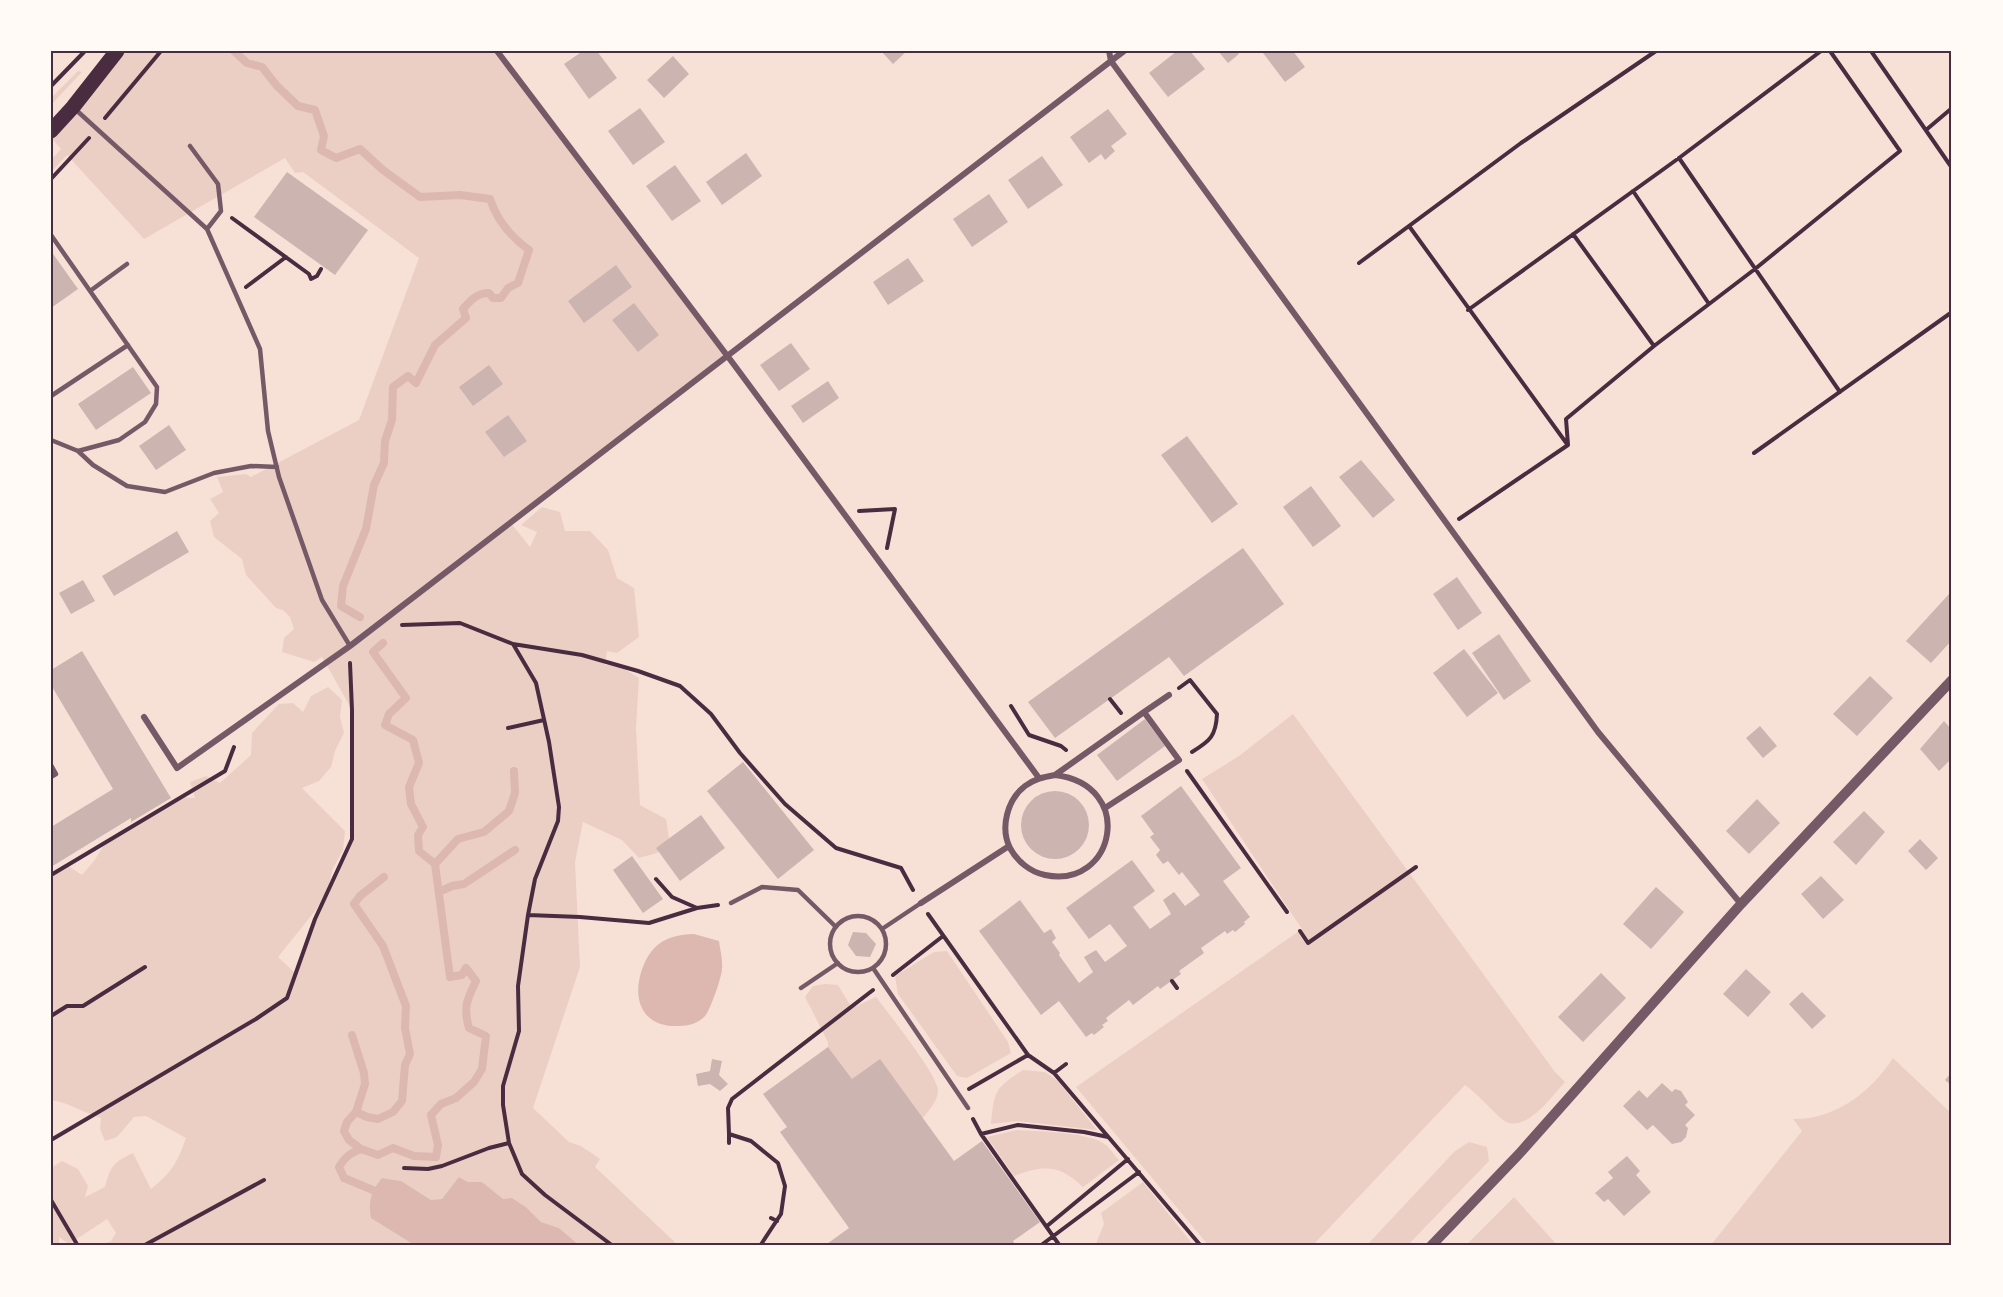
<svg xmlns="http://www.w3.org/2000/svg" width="2003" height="1297" font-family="Mulish,sans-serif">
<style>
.green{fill:#ebcfc5}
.water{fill:#dcb8b0}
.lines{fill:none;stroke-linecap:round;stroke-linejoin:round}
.stream{stroke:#dcb8b0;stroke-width:8}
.building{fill:#ccb4b1}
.path{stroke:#4a2c40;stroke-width:4}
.service{stroke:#755966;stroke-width:4.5}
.minor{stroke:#755966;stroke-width:6}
.tertiary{stroke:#755966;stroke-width:10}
.primary{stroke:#4a2c40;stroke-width:15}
.neatline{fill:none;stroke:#4a2c40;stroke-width:2}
</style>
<rect width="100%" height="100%" fill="#f7e1d7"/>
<path class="green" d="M117 51H497L727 355 510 522 530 547 537 532 521 525 542 507 560 512 565 531H590L608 550 617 578 634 588 639 637 617 653 607 651 605 665H618L639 678 636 728 640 805 666 819 670 845 657 853 639 858 622 840 583 822 575 862 580 967 533 1108 569 1142 581 1146 600 1159 595 1167 679 1246H580L559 1228 541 1222 527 1208 505 1203 482 1182H468L459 1177 454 1203 431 1200 400 1181 382 1178 398 1233 416 1246H97L111 1241 116 1233 107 1219 69 1244 59 1237V1246H51V1168L62 1161 78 1169 88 1186 85 1197 105 1187C110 1166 114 1162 133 1153L151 1189C172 1172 177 1163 186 1138L146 1116 134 1117 117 1137 105 1141 100 1129 101 1118C84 1113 68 1102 51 1100V872L65 864 82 875 94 861 105 843 180 797 195 798 190 782 206 776 220 783 251 755 252 733 279 704 293 703 303 712 311 696 328 687 342 700 340 717 344 733 335 751 331 767 319 781 302 788 345 831 343 850 333 868 328 889 315 911 278 957 295 973 315 919 352 839V710L322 657 314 662 282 652 284 638 294 629 290 617 283 610 276 608 246 575 242 559 214 537 210 521 219 513 210 499 223 492 217 477 246 474 251 477 359 420 419 258 303 172 295 173 285 158 144 239 67 155 51 172V160L61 149 51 138Z
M78 71 82 72 51 105V98Z
M1293 714 1555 1072 1565 1082C1552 1096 1524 1136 1503 1120 1490 1109 1479 1095 1465 1085L1312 1246H1209L1076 1087 1302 929 1202 779 1239 756Z
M947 951 1008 1042 1011 1053 967 1078 957 1076 898 994 895 976 934 952Z
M825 984 838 985 852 1008 876 997C888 1013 937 1074 938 1090 938 1101 929 1110 923 1118L852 1079 828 1047V1042L805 997 813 986Z
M1893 1058 1952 1114V1246H1710L1802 1131 1793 1119C1835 1120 1871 1092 1893 1058Z
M1023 1070 1045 1072 1057 1080 1097 1130 1017 1121 991 1124C994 1091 995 1088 1023 1070Z
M1016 1130C1037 1131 1085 1132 1103 1143 1109 1146 1114 1155 1119 1160L1083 1187C1059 1164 1043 1165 1014 1176L987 1137Z
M1469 1142 1487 1147 1489 1161 1407 1246H1366L1455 1151Z
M1143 1182 1194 1246H1095L1104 1224 1101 1213Z
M1514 1197 1558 1246H1465Z"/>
<path class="water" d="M694 934 719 941C720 950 723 959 722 969 722 976 710 1011 705 1016 699 1023 688 1026 679 1026 639 1028 630 994 645 962 656 940 671 935 694 934Z
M459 1177 468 1182H482L503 1199 512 1198 527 1208 541 1222 559 1228 580 1246H416L371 1218C368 1201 371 1191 382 1178L401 1181 431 1200 442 1199Z"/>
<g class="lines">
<path class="stream" d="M234 51 247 63 262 67 277 86 298 106 315 110 324 136 321 150 336 158 360 149 383 170 420 197 460 195 490 199C497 220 511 237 529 250L518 283 508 288 501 298H493L489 293C477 293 471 300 463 309L466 318 435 345 416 383 408 376 393 387 392 420 385 441 384 463 374 485 366 529 343 586 341 606 360 617
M435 864 458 839 484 832 509 811 515 793 514 771
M439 892 452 886 464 884 515 850
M352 1035 364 1073 365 1084 356 1112
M361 1149 349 1140 344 1131 347 1122 356 1112 367 1117 378 1119 393 1112 402 1101 405 1065 410 1054 405 1028 406 1006 383 946 354 904 360 896 384 877
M380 1193 344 1178 339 1167C345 1157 350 1153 361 1149L378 1155 393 1148 414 1156 436 1157 438 1145 431 1115 441 1104 456 1098 474 1082 482 1069 486 1036 469 1028C463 1007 467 1000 476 981L466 968 462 975 450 977 435 864 419 851 418 835 423 827 411 804 409 787 419 763 413 740 385 725 389 714 406 698 373 652 383 643"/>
</g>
<path class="building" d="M583 51H597L617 78 589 99 564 64Z
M881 51H907L893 64Z
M1177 51H1190L1205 69 1168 97 1149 73Z
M1218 51H1237L1239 54 1228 63Z
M1266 51H1293L1305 67 1285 82 1263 53Z
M673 56 689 74 664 98 647 80Z
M640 108 665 142 633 165 608 131Z
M1108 109 1127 134 1111 146 1115 151 1105 160 1101 154 1089 163 1070 137Z
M746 153 762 176 722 205 706 182Z
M1042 156 1063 185 1028 209 1008 180Z
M675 165 701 201 672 221 646 186Z
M287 172 368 230 335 275 254 217Z
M989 194 1008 222 972 247 953 219Z
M51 251 78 289 51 308Z
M908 258 924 281 888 305 873 282Z
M616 265 632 287 584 323 568 301Z
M634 303 659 335 638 352 612 320Z
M791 343 810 369 779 391 760 365Z
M489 365 503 384 473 406 459 387Z
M133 367 151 393 96 430 78 404Z
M828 381 839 398 803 423 791 406Z
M508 415 527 441 504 457 485 432Z
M169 425 186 450 156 470 139 446Z
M1187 436 1238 504 1212 523 1161 455Z
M1361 460 1395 500 1373 518 1339 477Z
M1311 486 1341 526 1313 547 1283 507Z
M177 531 189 552 114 596 102 576Z
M1243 548 1284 604 1184 676 1169 657 1055 738 1028 702Z
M1457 577 1482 613 1458 630 1433 594Z
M83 580 95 601 71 614 59 593Z
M1949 594 1952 597V640L1931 663 1906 641Z
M1499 634 1531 681 1504 700 1472 653Z
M1464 649 1498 693 1467 717 1433 673Z
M82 651 171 798 131 822V818L51 867V827L113 789 51 685V670Z
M1870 676 1893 698 1857 736 1833 714Z
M1145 719 1165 746 1117 781 1097 755Z
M1944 721 1952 730V758L1939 771 1920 749Z
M1760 726 1777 746 1763 758 1746 738Z
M743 762 814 850 778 879 707 791Z
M1181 786 1241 868 1223 881 1250 917 1244 922 1245 924 1235 932 1233 930 1227 934 1225 931 1201 948 1204 953 1179 971 1181 974 1160 989 1158 986 1133 1005 1129 1000 1106 1018 1108 1021 1102 1025 1104 1027 1094 1035 1092 1033 1086 1037 1059 1001 1041 1015 979 931 1020 900 1044 933 1051 929 1056 938 1052 942 1060 953 1059 955 1079 983 1093 972 1084 957 1096 950 1105 962 1127 946 1110 924 1089 939 1066 908 1132 860 1155 891 1133 907 1150 929 1171 914 1163 900 1174 892 1185 906 1200 895 1182 872 1179 875 1168 861 1163 864 1156 855 1160 850 1150 837 1154 834 1141 816Z
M1021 825a34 34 0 1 1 68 0a34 34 0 1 1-68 0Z
M1757 799 1780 823 1749 854 1726 831Z
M1864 811 1885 832 1856 865 1833 842Z
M701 815 725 848 680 881 656 848Z
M1920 839 1938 858 1926 870 1908 851Z
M632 856 663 899 643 913 613 870Z
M1821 876 1844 900 1823 919 1801 894Z
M1656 887 1684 912 1651 949 1623 924Z
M853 932 866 933 876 944 870 957 856 956 848 945Z
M1746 969 1771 992 1748 1017 1723 994Z
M1601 973 1626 998 1583 1042 1558 1017Z
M1802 992 1826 1016 1812 1029 1789 1004Z
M828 1047 852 1079 880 1059 954 1161 982 1141 1040 1222 1013 1241 1016 1246H824L849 1228 780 1132 787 1127 763 1094Z
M712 1059 722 1061 719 1075 728 1084 720 1091 710 1084 698 1086 696 1074 710 1071Z
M1952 1072V1086L1945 1080Z
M1662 1083 1672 1092 1675 1089 1681 1091 1688 1102 1685 1105 1695 1115 1685 1125 1688 1128 1686 1137 1681 1142 1672 1144 1653 1125 1647 1130 1623 1106 1639 1090 1647 1098Z
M1627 1156 1640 1171 1636 1175 1651 1192 1624 1216 1608 1199 1604 1202 1595 1193 1613 1178 1608 1172Z"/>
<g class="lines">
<path class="path" d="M1871 51 1952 168
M51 86 85 51
M105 118 161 51
M1926 130 1952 108
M1679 158 1840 392
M51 179 89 138
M1633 191 1709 304
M232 218 309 274 311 279 317 276 321 269
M1409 226 1567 444
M1573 234 1654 346
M1359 263 1521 143 1656 51
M246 287 286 257
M1468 310 1679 158 1821 51
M1754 453 1952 312
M859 511 895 509 887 548
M1459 519 1568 445 1566 419 1654 346 1755 269 1900 151 1830 51
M402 625 460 623 513 644 536 683 549 742 559 807 558 821 535 879 528 915 518 986 519 1031 503 1086V1105L509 1143 522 1174 545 1195 613 1246
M513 644 582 655 638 671 680 686 711 714 740 753 785 804 836 848 901 868 913 890
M1179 688 1190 680 1217 714C1216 736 1210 741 1192 752
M1110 699 1121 713
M1011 706 1029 735 1061 746 1066 750
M508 728 544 720
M1187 771 1287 912
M51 875 225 771 234 747
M656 879 672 897 697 908 718 905
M928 914 1028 1055 1054 1073 1201 1246
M528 915 580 917 649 923 697 908
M1300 931 1308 943 1416 867
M893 975 943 936
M1172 981 1177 988
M51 1016 67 1006H83L145 967
M1054 1073 1066 1064
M969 1089 1028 1055
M973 1119 981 1134
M51 1140 256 1019 287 998 315 919 352 839V710L350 663
M729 1143V1134
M404 1168 428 1169 442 1166 489 1148 509 1143
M51 1200 78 1246
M771 1218 777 1221
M1047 1226 1128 1159
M143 1246 264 1180
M760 1246 781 1214 785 1186 778 1163 751 1141 729 1134 728 1108 732 1099 873 990
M1040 1246 1139 1172
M1060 1246 981 1134 1018 1125 1084 1132 1108 1137"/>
<path class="service" d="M75 109 207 229 260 349 268 431 279 477 322 600 350 646
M190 146 218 184 221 211 207 229
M51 235 157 387 156 404 145 422 119 440 78 451 51 440
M90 291 127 264
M51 396 128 345
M78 451 93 465 127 486 165 492 214 473 251 466 277 467
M51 765 56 774 51 777
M731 903 762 887 798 890 836 927
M830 944a28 28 0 1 1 56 0a28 28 0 1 1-56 0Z
M882 929 921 903
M873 968 968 1108
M801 988 838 963"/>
<path class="minor" d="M497 51 735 366 1039 778
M1109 51 1111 61 1598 732 1741 904
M1144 712 1169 695
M144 717 177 768 350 646 1124 51
M1055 775C1137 785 1115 890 1045 875 1030 872 1017 861 1010 848 1000 828 1007 800 1025 786 1034 779 1044 777 1055 775Z
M1055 775 1144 712 1179 760 1105 808
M921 903 1009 846"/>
<path class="tertiary" d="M1431 1246 1519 1154 1741 904 1952 680"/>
<path class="primary" d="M51 131 73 107 117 51"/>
</g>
<rect width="2003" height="1297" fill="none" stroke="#fffaf5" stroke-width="105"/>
<rect x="52" y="52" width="1898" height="1192" class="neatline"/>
</svg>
